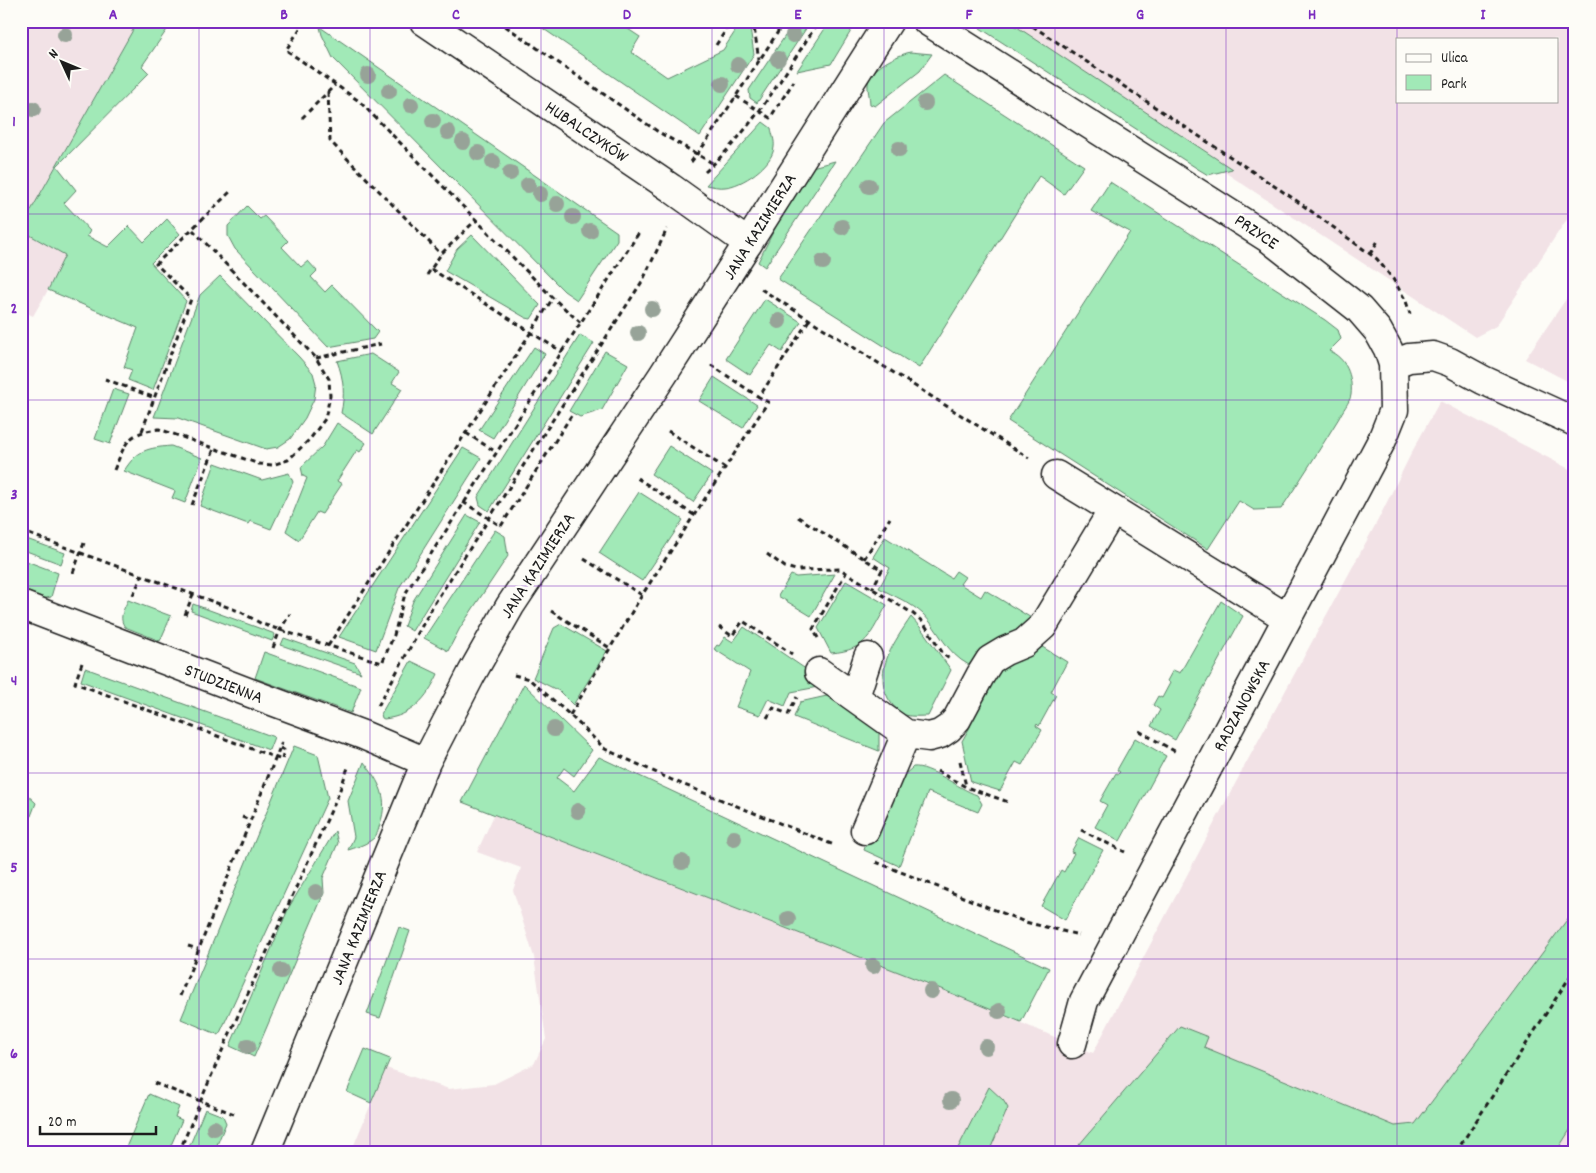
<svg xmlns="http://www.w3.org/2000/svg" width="1596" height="1173" font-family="Dekko,sans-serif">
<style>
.built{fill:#f2e2e6;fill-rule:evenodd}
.green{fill:#a1e9b7;stroke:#5e826a}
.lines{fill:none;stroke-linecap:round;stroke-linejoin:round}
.minor-casing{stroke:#1c1c1c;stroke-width:31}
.tertiary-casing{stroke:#1c1c1c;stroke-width:31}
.path{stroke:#1c1c1c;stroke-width:3;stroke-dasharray:5 4;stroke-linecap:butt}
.minor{stroke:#fdfcf7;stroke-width:28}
.tertiary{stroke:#fdfcf7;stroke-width:28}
.tree{fill:#97a398}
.grid{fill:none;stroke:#7b2cbf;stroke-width:1;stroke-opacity:0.55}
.labels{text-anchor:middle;stroke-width:5;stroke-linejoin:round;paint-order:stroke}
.street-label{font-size:18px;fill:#1c1c1c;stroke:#fdfcf7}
.neatline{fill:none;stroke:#7b2cbf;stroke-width:2}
.grid-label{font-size:16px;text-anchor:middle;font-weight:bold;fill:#7b2cbf}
</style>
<rect width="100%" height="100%" fill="#fdfcf7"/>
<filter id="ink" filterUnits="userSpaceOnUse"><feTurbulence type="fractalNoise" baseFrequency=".02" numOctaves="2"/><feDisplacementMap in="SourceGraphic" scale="10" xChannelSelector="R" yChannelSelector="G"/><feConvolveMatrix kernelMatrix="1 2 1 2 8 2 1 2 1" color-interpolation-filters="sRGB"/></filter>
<g filter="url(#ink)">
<path class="built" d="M21 21H138L21 228Z
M995 21H1575V218L1571 216 1565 222 1496 326 1475 337ZM1397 39H1557V101H1397Z
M21 230 65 255 48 290 33 316 21 310Z
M1575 286V385L1525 359Z
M1440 401 1575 472V1152H351L386 1068 449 1089 494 1084 534 1064 546 1039 534 957 513 890 521 868 477 852 494 815 924 982 1093 1053 1244 767 1378 520 1413 450Z"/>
<path class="green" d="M138 21H173L142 66 149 73 57 166 76 190 64 203 90 231 87 236 108 247 129 226 144 242 167 219 180 234 151 263 186 301 153 390 128 380 132 370 124 367 138 328 48 290 65 255 21 230V228Z
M532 21H616L640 37 631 52 667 77 723 50 742 21H749L754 54 700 136Z
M795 21H811L757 103 750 98 749 90Z
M830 21H857L831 64 797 71Z
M985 21H1008L1232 169 1208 175 1198 169 980 28Z
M320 27 617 232V240L577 300 564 291 333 58 322 35Z
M910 52 932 54 920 71 875 106 870 104C870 97 867 89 868 83 871 67 896 56 910 52Z
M944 75 1084 166 1064 194 1039 176 919 368 778 279 884 123Z
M763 122 771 128C772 134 775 141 774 147 773 165 742 186 725 187 719 188 712 186 706 185Z
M835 161 765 267 758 262 784 210 812 167Z
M1110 182 1325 320 1338 330 1341 339 1329 351C1346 358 1353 376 1351 395 1350 402 1342 411 1339 418 1320 449 1301 479 1281 509L1254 510 1239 501 1208 549 1008 421 1130 232 1091 211Z
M247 206 260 219 264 216 288 241 282 247 301 267 308 261 317 271 311 277 325 292 332 285 378 332 373 339 328 347 235 249 228 236V226Z
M472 235 540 305 531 319 526 318 445 271 457 249Z
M220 276 299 357 313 373 316 384 314 399 305 418 290 439 278 447 266 449 178 418 154 417 200 295Z
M765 299 801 322 782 352 771 345 750 375 726 359Z
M580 335 594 343 489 511 480 505 478 497Z
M534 347 545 354 493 438 479 430Z
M605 351 628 364 602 410 580 417 569 411Z
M371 354 399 372 392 383 402 389 373 434 341 413C345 395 344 379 337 361Z
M714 377 757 405 743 428 699 401Z
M113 389 129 394 110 444 95 439Z
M337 423 366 443 360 452 357 450 337 481 342 484 322 514 317 512 299 540 286 531 307 478 303 476 301 467 323 446Z
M171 446 202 458 185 503 172 498 175 491 124 471C137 450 147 448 171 446Z
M669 446 712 474 693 502 651 474Z
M463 448 481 458 399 588 376 650 339 637Z
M215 463 262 480 289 473 293 482 271 529 250 521 248 524 200 506Z
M639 492 683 520 642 581 599 553Z
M467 515 480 522 412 631 404 626 413 601Z
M495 530 505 536 508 556 460 628 448 651 424 638Z
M21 537 65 553 61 564 21 549Z
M885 537 951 578 956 571 965 577 960 584 981 597 985 590 1033 619 1029 624 980 651 969 665C946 653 940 631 923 614 911 603 894 596 879 588L890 568 873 557Z
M21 559 58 573 51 597 42 599 21 591Z
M835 574 811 616 778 596 791 575 796 577Z
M846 581 887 605C870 634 868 650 831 653L818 628Z
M128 600 171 616 160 641 125 627C118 618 124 609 128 600Z
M1221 601 1243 616 1175 740 1151 726 1160 710 1153 705 1158 696 1162 698 1170 683 1167 681 1173 670 1180 673Z
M193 604 275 634 272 641 191 611Z
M911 617 920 627 951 670 928 716C921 716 911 717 905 715 897 711 892 705 888 698 873 670 895 641 911 617Z
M561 624 607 651 573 705 559 691 533 678 554 628Z
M744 627 829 685 791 692 785 706 768 699 760 715 736 707 750 672 714 649 717 645 719 646 725 637 733 642Z
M284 638 355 663 361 673 281 645Z
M1039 645 1067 662 1051 692 1056 695 1039 726 1037 724 1036 726 1042 730 1022 765 1016 762 1000 791 971 782 962 741 970 727 972 717 1000 668 1013 662 1020 661Z
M264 652 361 687 351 713 255 678Z
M411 661 438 674C427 698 412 716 384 719L382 718 381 714Z
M85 668 274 737 269 750 81 681Z
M524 684 592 750 574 776 564 768 557 778 574 791 599 757 1049 968 1021 1022 924 982 462 802Z
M840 693 879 731V751L794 717 800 702Z
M1135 738 1166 756 1120 841 1095 827 1107 805 1100 801 1116 773 1118 774 1120 772 1117 770Z
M294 746 318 755 328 798 219 1035 181 1019Z
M364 762C380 783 389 798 380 824 378 831 377 837 370 841 364 845 355 848 348 850L354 837 348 801Z
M913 767C930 765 959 789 977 795L982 804 978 812 928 792 899 866 864 850 868 838 876 840 902 777Z
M21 789 36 803 29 821 21 818Z
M335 831 338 843 323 878 324 893 254 1057 230 1046 289 907Z
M1079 838 1103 850 1065 920 1041 906 1061 870 1064 872 1074 853 1071 852Z
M1575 909V1122L1556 1152H1073L1180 1026 1208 1037 1204 1047 1395 1126 1415 1124Z
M399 927 410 931 380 1018 367 1014Z
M365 1049 390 1059 371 1103 347 1092Z
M989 1087 1003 1100 1008 1108 989 1152H956Z
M149 1094 179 1107 175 1117 182 1120 168 1152H124Z
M205 1109 223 1116 226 1123 214 1152H187Z"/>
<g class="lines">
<defs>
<path id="minor" d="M927 21 1271 240 1359 309 1378 331 1388 349 1393 364 1394 410 1382 440 1084 1001 1072 1044
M1393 364 1409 358 1433 356 1450 362 1483 380 1575 422
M1056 475 1113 510
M21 605 245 691 363 735 426 762
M819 672 906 734 929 737 940 734 949 728 957 719 980 676 990 660 1005 651 1024 643 1043 626 1113 510 1287 618
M855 697 868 657
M865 830 906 734
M265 1152 426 762 472 673 510 606 663 375 748 243"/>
<path id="tertiary" d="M424 21 671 188 748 243 889 21"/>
</defs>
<use href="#minor" class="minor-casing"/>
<use href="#tertiary" class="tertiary-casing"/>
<path class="path" d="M305 21 286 50 359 101 553 298 581 323
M498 21 657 131 714 164
M753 21 759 60
M1025 21 1297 201 1377 259 1393 279 1406 301 1410 314
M716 45 732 21
M328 92 330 141 441 254
M736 96 770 118 794 81
M302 118 335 85
M691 162 704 145 785 21
M705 172C752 130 785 73 819 21
M1370 254 1378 241
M431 269 562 352
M427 275 441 254 476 220
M761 289 1029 458
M316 358 381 344
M711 365 759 397 809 320
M105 379 155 398
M142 431 191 299 156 264 192 229
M668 431 725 468
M466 433 496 452
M114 470C126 443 126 433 159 429L259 464 272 465 288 460 310 439 325 419 330 396 329 379 316 358 192 229 232 190
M637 478 694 515
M463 502 501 526 571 416
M192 505 214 449
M798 517 882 570 872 589
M21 531 241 612 262 624 382 663 394 635 405 594 640 231
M767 554 785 567 796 570 840 569 912 613 923 622 944 655 951 660
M584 559 642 595
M864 559 890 518
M73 573 84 543
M133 595 142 576
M551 611 610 648
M185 615 193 594
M719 627 732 636 743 621 792 654
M818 638 813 629 846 573
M328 646 553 298
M273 648 280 630 290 614
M82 663 75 683 282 760 284 750 280 748
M514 675 529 679 570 715 605 749 672 780 834 845
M378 706 434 604 643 280 667 229
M570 715 642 595 768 402 759 397
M767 718 773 708 788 714 797 697
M1139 731 1178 753
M960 761 966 786
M937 771 966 787 1011 803
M242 817 250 820
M1081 830 1125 852
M876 862 1025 922 1079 935
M188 946 198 949
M180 996 282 742
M154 1083 234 1114
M179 1152 221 1053 338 795 349 765
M1456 1152 1575 969"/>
<use href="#minor" class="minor"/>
<use href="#tertiary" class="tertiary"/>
</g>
<g class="tree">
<circle cx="65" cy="35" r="8"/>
<circle cx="793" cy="35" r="8"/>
<circle cx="778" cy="59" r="8"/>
<circle cx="738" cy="65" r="8"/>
<circle cx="368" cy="75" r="8"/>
<circle cx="722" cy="84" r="8"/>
<circle cx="389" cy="91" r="8"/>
<circle cx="925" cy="103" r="8"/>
<circle cx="411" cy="105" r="8"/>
<circle cx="33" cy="109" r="8"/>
<circle cx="433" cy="121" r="8"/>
<circle cx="448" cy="132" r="8"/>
<circle cx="463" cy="142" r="8"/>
<circle cx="899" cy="149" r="8"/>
<circle cx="478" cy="153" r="8"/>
<circle cx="493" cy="162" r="8"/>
<circle cx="510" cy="173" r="8"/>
<circle cx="528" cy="185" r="8"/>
<circle cx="869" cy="186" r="8"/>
<circle cx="540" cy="194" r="8"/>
<circle cx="557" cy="204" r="8"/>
<circle cx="573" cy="217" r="8"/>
<circle cx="842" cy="227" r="8"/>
<circle cx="590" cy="231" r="8"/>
<circle cx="823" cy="262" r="8"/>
<circle cx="652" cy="309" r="8"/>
<circle cx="779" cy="321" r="8"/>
<circle cx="638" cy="333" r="8"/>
<circle cx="554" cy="729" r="8"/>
<circle cx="578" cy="811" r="8"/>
<circle cx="734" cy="838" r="8"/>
<circle cx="682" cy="862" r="8"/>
<circle cx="316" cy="892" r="8"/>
<circle cx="788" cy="919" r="8"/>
<circle cx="873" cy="966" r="8"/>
<circle cx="281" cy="971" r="8"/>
<circle cx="931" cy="991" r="8"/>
<circle cx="999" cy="1011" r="8"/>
<circle cx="248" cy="1046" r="8"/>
<circle cx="986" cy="1047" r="8"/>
<circle cx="951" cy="1100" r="8"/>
<circle cx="214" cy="1128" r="8"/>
</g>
</g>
<path class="grid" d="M199 21V1152M370 21V1152M541 21V1152M712 21V1152M884 21V1152M1055 21V1152M1226 21V1152M1397 21V39M1397 101V1152M21 214H1575M21 400H1575M21 586H1575M21 773H1575M21 959H1575"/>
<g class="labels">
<g class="street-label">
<text transform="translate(587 131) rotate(34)" y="6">HUBALCZYKÓW</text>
<text transform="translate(759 226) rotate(-58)" y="6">JANA KAZIMIERZA</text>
<text transform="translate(1257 231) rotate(34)" y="6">PRZYCE</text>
<text transform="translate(537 565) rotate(-57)" y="6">JANA KAZIMIERZA</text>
<text transform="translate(224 683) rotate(21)" y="6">STUDZIENNA</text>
<text transform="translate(1241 705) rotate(-62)" y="6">RADZANOWSKA</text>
<text transform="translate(358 927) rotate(-68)" y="6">JANA KAZIMIERZA</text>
</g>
</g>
<rect width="1596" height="1173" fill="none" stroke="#fdfcf7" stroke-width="55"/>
<rect x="1396" y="38" width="162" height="65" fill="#fdfcf7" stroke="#a3a29f"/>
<rect x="1406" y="54" width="25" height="8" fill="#fdfcf7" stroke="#a3a29f"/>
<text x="1441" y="62" font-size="15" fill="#1c1c1c">Ulica</text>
<rect x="1406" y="75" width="25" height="15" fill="#a1e9b7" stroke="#a3a29f"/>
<text x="1441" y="88" font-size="15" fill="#1c1c1c">Park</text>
<g transform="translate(62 62) rotate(314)" stroke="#fdfcf7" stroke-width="4" paint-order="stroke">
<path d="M0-4L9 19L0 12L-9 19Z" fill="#1c1c1c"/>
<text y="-8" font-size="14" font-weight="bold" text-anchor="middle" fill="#1c1c1c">N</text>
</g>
<path d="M40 1126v8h116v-8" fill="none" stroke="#1c1c1c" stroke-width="2.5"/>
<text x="48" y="1126" font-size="15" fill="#1c1c1c" stroke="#fdfcf7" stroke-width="4" paint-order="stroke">20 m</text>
<rect x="28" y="28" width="1540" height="1118" class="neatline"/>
<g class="grid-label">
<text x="113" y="19">A</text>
<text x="284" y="19">B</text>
<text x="456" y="19">C</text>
<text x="627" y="19">D</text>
<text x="798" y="19">E</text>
<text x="969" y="19">F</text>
<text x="1140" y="19">G</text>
<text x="1312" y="19">H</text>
<text x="1483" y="19">I</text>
<text x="14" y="126">1</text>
<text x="14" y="313">2</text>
<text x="14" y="499">3</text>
<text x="14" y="685">4</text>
<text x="14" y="872">5</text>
<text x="14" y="1058">6</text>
</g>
</svg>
